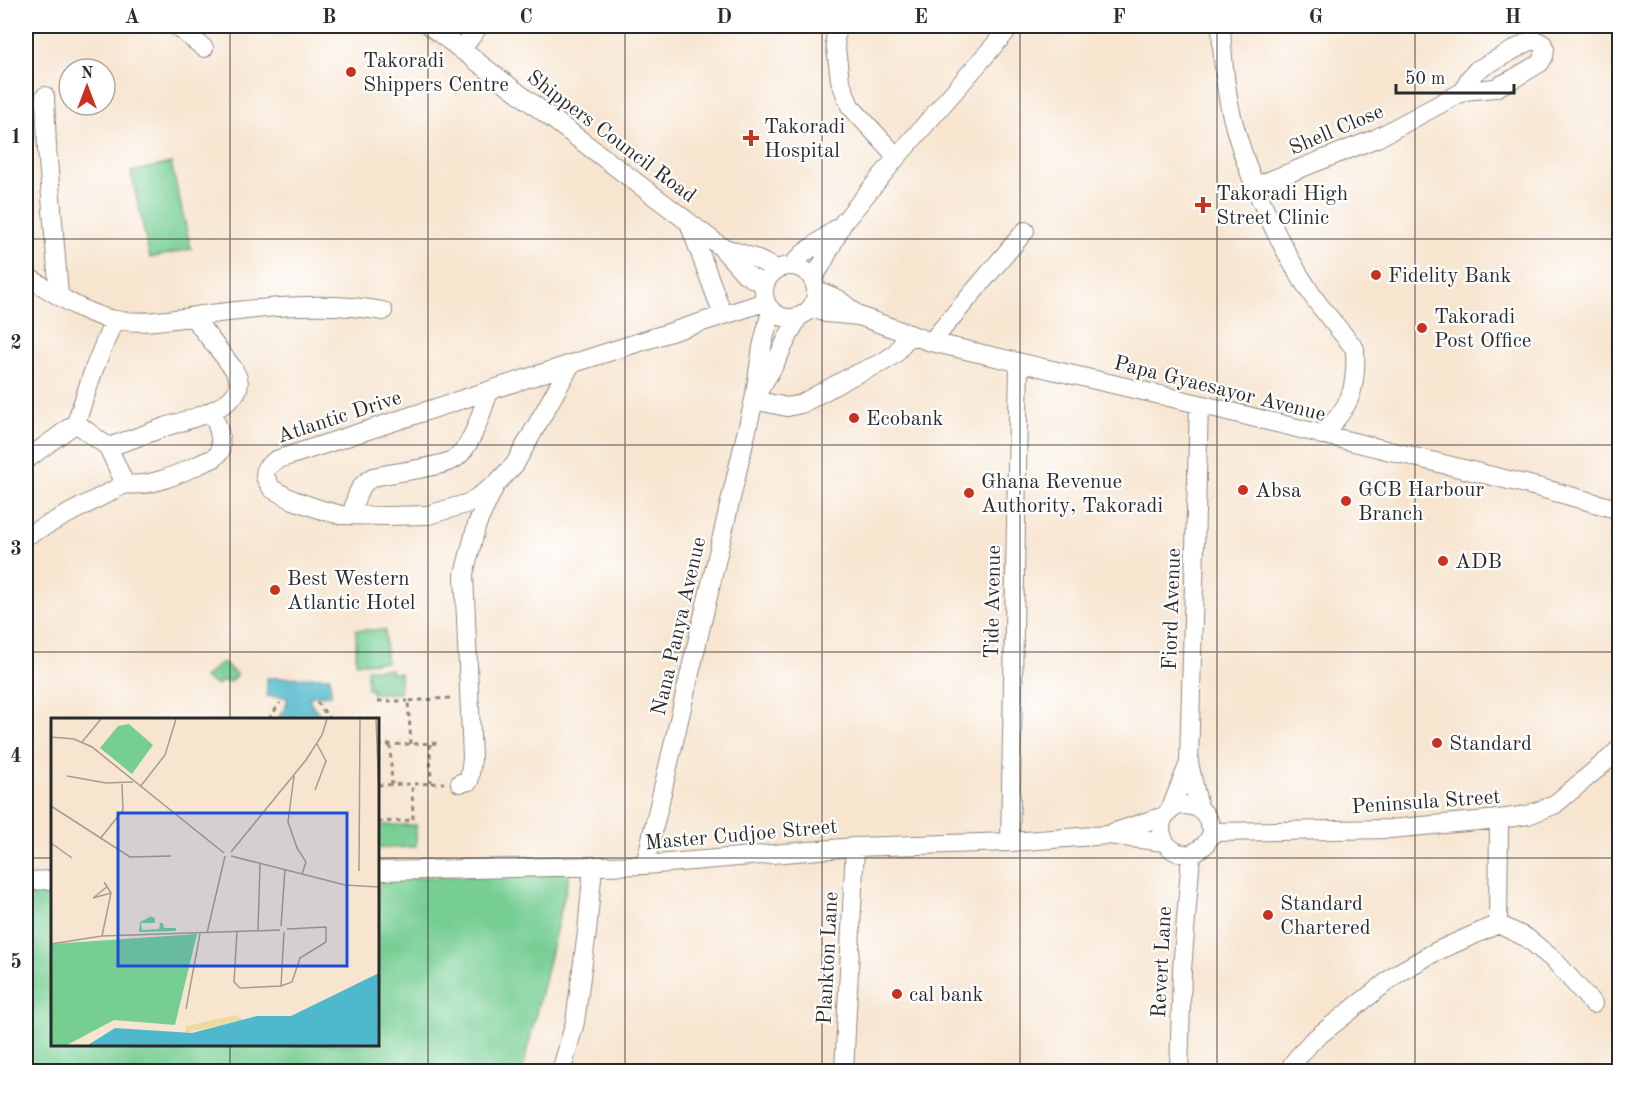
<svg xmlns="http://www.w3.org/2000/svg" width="1645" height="1097" font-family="'Old Standard TT',serif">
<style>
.green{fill:#76ce93;stroke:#507c5f;stroke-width:1.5}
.water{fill:#4fb8cc;stroke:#3d727c;stroke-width:1.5}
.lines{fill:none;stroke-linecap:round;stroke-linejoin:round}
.minor-casing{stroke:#91887e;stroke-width:20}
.path{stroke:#91887e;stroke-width:3;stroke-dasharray:4.5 4.5;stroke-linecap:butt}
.minor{stroke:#fff;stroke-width:18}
.grid{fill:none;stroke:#2b2b2b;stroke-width:1.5;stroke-opacity:0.55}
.poi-dot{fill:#c8321e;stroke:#fff;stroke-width:2}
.labels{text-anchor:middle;stroke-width:4.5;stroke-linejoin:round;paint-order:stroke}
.poi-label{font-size:21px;fill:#2b2b2b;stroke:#fff;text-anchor:start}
.street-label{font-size:21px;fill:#2b2b2b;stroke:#fff}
.inset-road{fill:none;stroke:#a59b8e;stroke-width:1.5}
.view{fill:#1d4ed8;fill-opacity:0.15;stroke:#1d4ed8;stroke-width:3}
.inset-edge{fill:none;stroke:#2b2b2b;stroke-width:3}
.neatline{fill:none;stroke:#2b2b2b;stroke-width:2}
.grid-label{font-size:20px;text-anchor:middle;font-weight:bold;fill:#2b2b2b}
</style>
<rect width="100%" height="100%" fill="#fff"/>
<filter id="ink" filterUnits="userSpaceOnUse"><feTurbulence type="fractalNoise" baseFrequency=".0167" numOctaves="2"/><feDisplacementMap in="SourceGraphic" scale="12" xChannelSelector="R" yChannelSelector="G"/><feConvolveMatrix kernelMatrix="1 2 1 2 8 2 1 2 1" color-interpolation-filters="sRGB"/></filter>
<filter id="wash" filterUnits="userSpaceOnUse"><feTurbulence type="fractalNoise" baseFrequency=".008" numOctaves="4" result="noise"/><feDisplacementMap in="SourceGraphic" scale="24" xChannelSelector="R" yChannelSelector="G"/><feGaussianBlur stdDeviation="1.35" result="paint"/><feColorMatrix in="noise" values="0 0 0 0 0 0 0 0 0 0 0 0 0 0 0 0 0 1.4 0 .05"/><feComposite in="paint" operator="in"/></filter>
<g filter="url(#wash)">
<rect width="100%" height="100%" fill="#f7e5d0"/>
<path class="green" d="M171 163 191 249 150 258 131 172Z
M356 630H385L386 662 356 663Z
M222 662 237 675 229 682 223 681 216 685 204 678Z
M367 669H391V673H400V693H372V689H367Z
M378 825H416V847L378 848Z
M570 872 522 1072 26 1071V893L52 892V1044H378V879Z"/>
<path class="water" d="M330 677 331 695 310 696V702L323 719H278L287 704V697L267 696V678Z"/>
</g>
<g filter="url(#ink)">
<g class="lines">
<defs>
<path id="minor" d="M176 26 204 48
M430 26 720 246 745 274 765 285
M837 26 835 40 840 80 850 106 897 157
M1221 26C1222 51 1224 77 1229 103 1242 166 1276 241 1312 295 1325 314 1341 331 1355 349 1357 389 1351 407 1321 435
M461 50 479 26
M45 96 47 148 59 295
M1256 186 1377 138 1464 91 1495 88 1513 79 1540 63 1544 56 1545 49 1543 44 1537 41H1530L1477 70 1469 79 1464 91
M689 223 720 307 721 316
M722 247 754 258 777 269
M764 292a26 26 0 1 1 52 0a26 26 0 1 1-52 0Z
M791 266 803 254 840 226
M26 276C52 291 84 315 115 320 147 325 179 318 211 314 267 307 327 301 383 311
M812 279 821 266 843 223 897 157 1011 26
M817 290 838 299 859 316
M812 307 826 313 859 316 931 342 1199 404 1541 488 1620 510
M931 342 1025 231
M571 364 515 464 495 485 469 503 428 515 387 516 341 515 322 510 293 500 272 489 265 477 266 468 276 460Z
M571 364 765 302
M759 390 773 367 798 317
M754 400 787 407 801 404 850 377 883 362 895 354 910 334
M76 423 108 447 125 484
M108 447C127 441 146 434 165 427 186 420 222 412 235 394 242 384 238 377 233 368L193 317
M26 460 76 423 94 369 114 320
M352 515C356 498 356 487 373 477 392 472 442 468 456 458 473 445 482 410 489 391
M26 536 125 484C156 488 185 470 214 458L220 452C222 437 218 425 211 411
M1189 763 1199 808
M460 783 469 781 472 758 464 574 477 524 495 486
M1179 805C1201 804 1207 813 1213 832L1205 845 1191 855C1185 854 1178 854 1173 850 1162 844 1158 828 1164 817 1168 811 1173 808 1179 805Z
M1170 810 1189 763 1199 404
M1213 832 1390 829 1499 819 1528 815 1554 805 1610 758 1620 748
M1112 833 1164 816
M1010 842 1019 363
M645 865 754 400 762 347 771 311
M378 871 645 865 855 847 1010 842 1108 835 1164 842
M26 881 52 880
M1498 924 1499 819
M561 1072 575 1022 587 932 593 866
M844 1072 855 847
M1179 1072 1182 970 1191 855
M1289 1072 1293 1063 1312 1041 1398 973 1435 952 1498 924 1527 938 1555 961 1593 1004"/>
</defs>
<use href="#minor" class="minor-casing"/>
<path class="path" d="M378 701H408
M317 702 330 719
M269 719 280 703
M411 744 408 701 450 698
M430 744 431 783
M378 745 441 743
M390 745 392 784
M378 785 444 783
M378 822 413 820 412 784"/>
<use href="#minor" class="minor"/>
</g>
</g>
<path class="grid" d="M230 26V719M428 26V1072M625 26V1072M822 26V1072M1020 26V1072M1217 26V1072M1415 26V1072M26 239H1620M26 445H1620M26 652H1620M26 858H52M378 858H1620M230 1044V1072"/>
<g class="poi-dot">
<circle cx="351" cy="72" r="6"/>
<path d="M748 129h6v6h6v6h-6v6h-6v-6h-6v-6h6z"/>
<path d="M1200 196h6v6h6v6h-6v6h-6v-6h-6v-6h6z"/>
<circle cx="1376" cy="275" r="6"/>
<circle cx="1422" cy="328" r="6"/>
<circle cx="854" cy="418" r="6"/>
<circle cx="1243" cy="490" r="6"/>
<circle cx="969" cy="493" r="6"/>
<circle cx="1346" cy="501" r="6"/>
<circle cx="1443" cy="561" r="6"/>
<circle cx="275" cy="590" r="6"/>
<circle cx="1437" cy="743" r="6"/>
<circle cx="1268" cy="915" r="6"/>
<circle cx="897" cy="994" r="6"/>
</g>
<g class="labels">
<g class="poi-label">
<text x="363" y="67">Takoradi<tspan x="363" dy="24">Shippers Centre</tspan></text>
<text x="764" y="133">Takoradi<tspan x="764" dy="24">Hospital</tspan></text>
<text x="1216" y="200">Takoradi High<tspan x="1216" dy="24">Street Clinic</tspan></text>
<text x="1388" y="282">Fidelity Bank</text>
<text x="1434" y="323">Takoradi<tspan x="1434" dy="24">Post Office</tspan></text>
<text x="866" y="425">Ecobank</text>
<text x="981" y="488">Ghana Revenue<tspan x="981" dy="24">Authority, Takoradi</tspan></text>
<text x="1358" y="496">GCB Harbour<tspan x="1358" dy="24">Branch</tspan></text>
<text x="1255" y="497">Absa</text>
<text x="1455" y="568">ADB</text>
<text x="287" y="585">Best Western<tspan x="287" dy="24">Atlantic Hotel</tspan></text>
<text x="1449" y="750">Standard</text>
<text x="1280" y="910">Standard<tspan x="1280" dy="24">Chartered</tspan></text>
<text x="909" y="1001">cal bank</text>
</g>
<g class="street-label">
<text transform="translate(1336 129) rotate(-23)" y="7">Shell Close</text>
<text transform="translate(612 136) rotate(37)" y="7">Shippers Council Road</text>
<text transform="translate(1220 388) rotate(14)" y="7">Papa Gyaesayor Avenue</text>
<text transform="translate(339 416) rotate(-18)" y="7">Atlantic Drive</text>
<text transform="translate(992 602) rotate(-89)" y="7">Tide Avenue</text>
<text transform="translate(1171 609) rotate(-88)" y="7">Fiord Avenue</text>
<text transform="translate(678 626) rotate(-77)" y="7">Nana Panya Avenue</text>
<text transform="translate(1426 801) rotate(-4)" y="7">Peninsula Street</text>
<text transform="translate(741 834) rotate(-5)" y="7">Master Cudjoe Street</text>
<text transform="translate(827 958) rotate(-87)" y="7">Plankton Lane</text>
<text transform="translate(1161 962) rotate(-87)" y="7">Revert Lane</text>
</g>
</g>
<g transform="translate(51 718)">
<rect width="328" height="328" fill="#f7e5d0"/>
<path d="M78 6 102 27 81 56 49 30 67 8ZM95 197 104 200V205H90L91 212 108 211 109 205H112L113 210H125V213L88 214 89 204 99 199ZM146 216 124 307 63 302 16 327H0V226Z" fill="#76ce93"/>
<path d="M185 297 192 302 134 315 135 308Z" fill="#eeda9e"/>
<path d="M328 255V327H37L64 310 141 315 206 298H240Z" fill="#4fb8cc"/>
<path class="inset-road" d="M325 1 328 77M0 19 23 21 41 29 173 135M31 24 50 1M16 58 55 65 82 64M243 58 237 104 246 130 255 144 251 156M89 69 114 37 125 1M264 72 275 43 266 26M0 88 79 139 120 138M49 121 72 92 71 66M0 125 21 140M180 134 255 42 271 17 276 1M180 138 294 167 328 169M308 153 309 1M57 168 42 180 60 175M230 208 234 151M236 211 275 209V224M207 212 209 146M186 213 183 264 189 270 230 268 233 214M156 215 174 138M51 218 60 175 53 164M0 226 51 218 229 212M230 268 241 264 249 240 275 224M135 291 149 216"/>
<path class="view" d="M67 95H296V248H67Z"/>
<rect width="328" height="328" class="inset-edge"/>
</g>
<rect width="1645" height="1097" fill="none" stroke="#fff" stroke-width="66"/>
<g transform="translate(87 87)"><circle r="28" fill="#ffffff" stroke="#aaaaaa" stroke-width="1.5"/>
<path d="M0-4.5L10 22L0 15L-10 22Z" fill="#c8321e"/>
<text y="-9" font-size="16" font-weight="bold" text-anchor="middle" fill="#2b2b2b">N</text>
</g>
<path d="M1396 84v9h118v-9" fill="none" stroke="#2b2b2b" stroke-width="3"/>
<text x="1405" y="84" font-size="18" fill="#2b2b2b" stroke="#ffffff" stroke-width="4.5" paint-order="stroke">50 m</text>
<rect x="33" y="33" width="1579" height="1031" class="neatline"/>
<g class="grid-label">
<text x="132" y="23">A</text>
<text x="329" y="23">B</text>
<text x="526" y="23">C</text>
<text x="724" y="23">D</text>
<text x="921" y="23">E</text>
<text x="1119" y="23">F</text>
<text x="1316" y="23">G</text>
<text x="1513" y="23">H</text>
<text x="16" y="143">1</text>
<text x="16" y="349">2</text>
<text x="16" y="555">3</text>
<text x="16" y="762">4</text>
<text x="16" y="968">5</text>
</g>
</svg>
